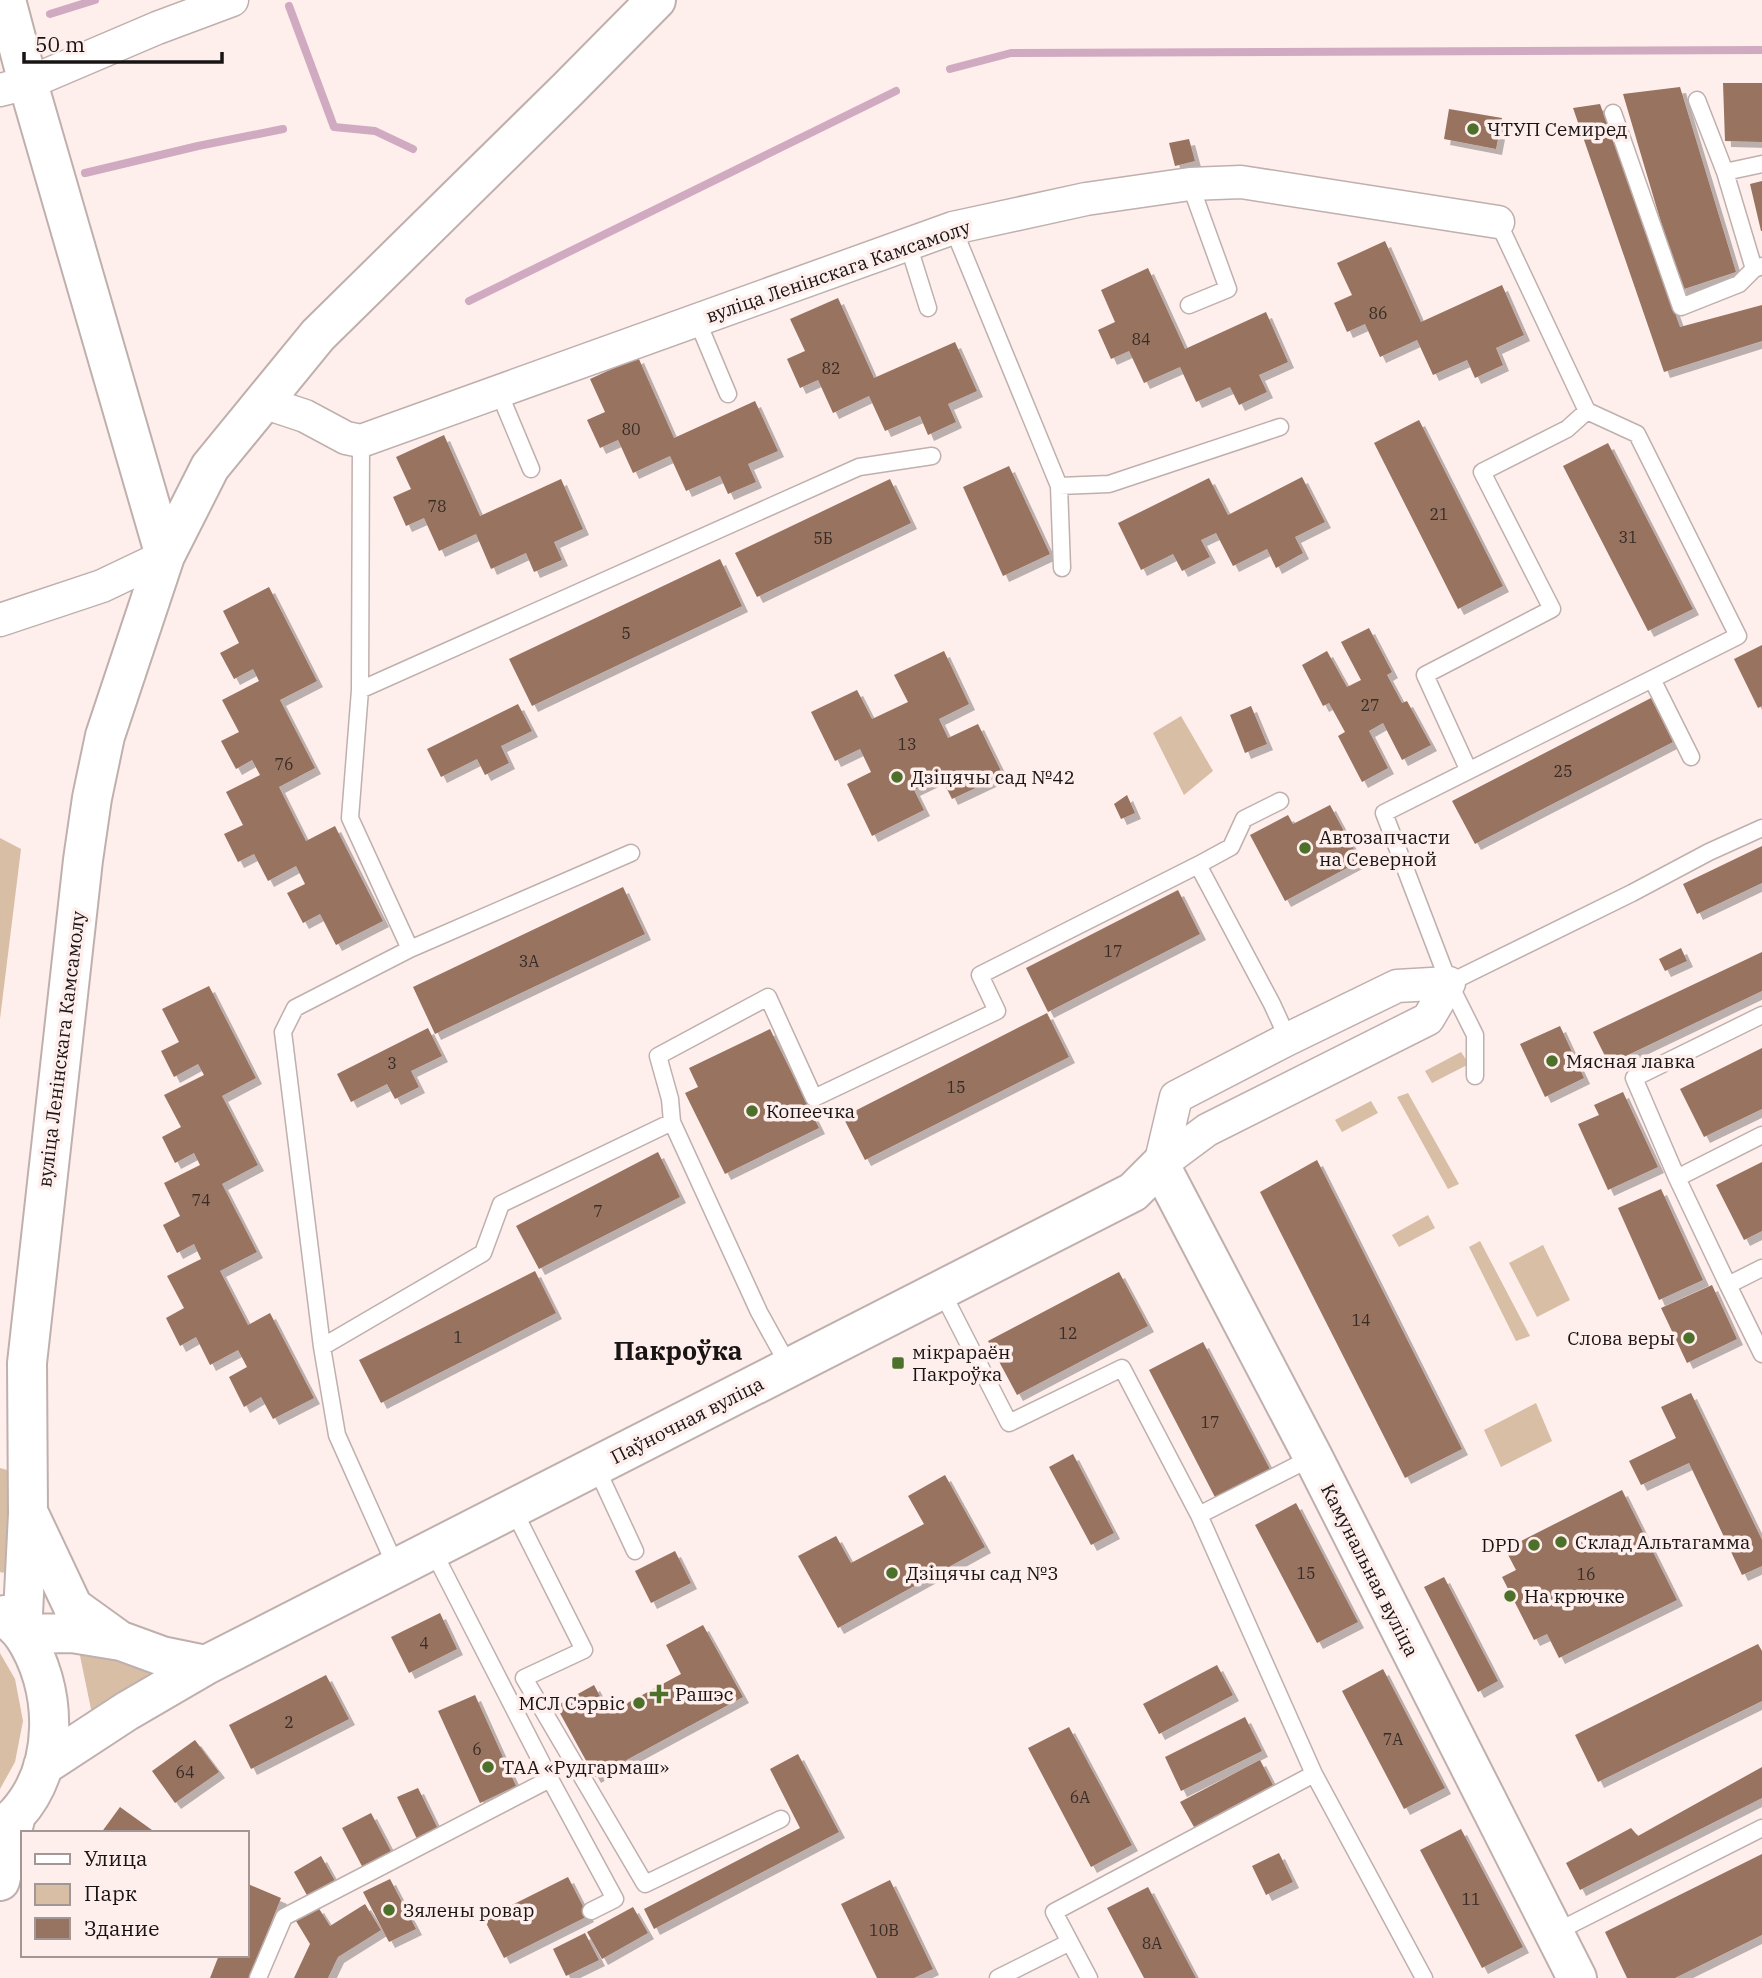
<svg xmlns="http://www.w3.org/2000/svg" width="1762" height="1978" font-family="'IBM Plex Serif',serif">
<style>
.green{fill:#d7bea4}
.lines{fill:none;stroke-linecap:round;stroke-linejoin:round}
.stream{stroke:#d0aac0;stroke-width:8}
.building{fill:#977361;filter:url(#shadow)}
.lane-casing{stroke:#bfb0ae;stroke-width:19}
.street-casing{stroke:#bfb0ae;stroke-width:35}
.secondary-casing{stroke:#bfb0ae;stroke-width:42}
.lane{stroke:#fff;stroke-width:16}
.street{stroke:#fff;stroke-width:32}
.secondary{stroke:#fff;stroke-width:38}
.poi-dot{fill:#4d712a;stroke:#feeeec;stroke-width:2.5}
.labels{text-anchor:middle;stroke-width:7;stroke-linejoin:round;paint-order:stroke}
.number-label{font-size:16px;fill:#382c27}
.poi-label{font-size:19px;fill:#191414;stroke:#feeeec;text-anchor:start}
.street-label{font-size:19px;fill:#191414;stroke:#feeeec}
.district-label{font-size:26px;font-weight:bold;fill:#191414;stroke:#feeeec}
</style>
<defs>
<filter id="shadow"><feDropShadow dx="6" dy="6" stdDeviation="0" flood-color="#0004"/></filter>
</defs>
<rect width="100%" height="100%" fill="#feeeec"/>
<path class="green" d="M1181 716 1213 771 1184 795 1153 733Z
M0 838 21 849 0 1019Z
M1461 1052 1469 1064 1432 1083 1425 1071Z
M1408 1093 1459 1184 1448 1189 1397 1097Z
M1371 1101 1378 1113 1342 1132 1335 1120Z
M1428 1215 1435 1228 1399 1247 1392 1235Z
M1480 1241 1530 1336 1516 1341 1469 1247Z
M1543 1245 1570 1300 1537 1317 1509 1263Z
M1536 1403 1552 1441 1501 1467 1484 1430Z
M0 1468 7 1470 11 1478 12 1563 3 1573 0 1572Z
M78 1646 159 1674 92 1714Z
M0 1653 15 1679 23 1721 15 1762 0 1789Z"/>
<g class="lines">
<path class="stream" d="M289 6 334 127 375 131 413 149
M50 14 95 0
M950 69 1011 53 1762 50
M85 173 198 146 283 129
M469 301 896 91"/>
</g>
<path class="building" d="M1723 83H1762V142L1725 141Z
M1680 87 1736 272 1681 290 1623 94Z
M1600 104 1680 327 1762 305V341L1664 372 1573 108Z
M1449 109 1502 118 1496 149 1444 139Z
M1189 139 1195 161 1175 166 1169 143Z
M1762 181V231H1761L1750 184Z
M1385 241 1421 322 1502 285 1524 335 1496 348 1503 365 1475 378 1467 360 1433 375 1417 340 1380 357 1365 324 1347 332 1334 303 1352 295 1337 263Z
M1148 268 1185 349 1266 312 1288 362 1259 375 1267 392 1239 405 1230 387 1196 402 1180 367 1144 383 1129 351 1111 359 1098 330 1115 322 1101 290Z
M838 298 874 378 955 342 977 391 948 404 956 422 928 435 920 416 885 431 869 396 833 413 818 380 800 388 787 359 805 351 790 319Z
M638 357 674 438 755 401 778 451 748 464 756 482 728 494 720 476 686 491 670 456 633 473 618 440 600 448 587 420 605 412 590 379Z
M1419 420 1503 586 1458 609 1374 443Z
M444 435 480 516 561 479 583 529 554 542 562 560 534 572 526 553 491 569 476 534 439 551 424 518 406 526 393 497 411 489 396 457Z
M1608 443 1693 609 1648 631 1563 466Z
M1009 466 1050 554 1003 576 963 487Z
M1302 477 1325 522 1295 537 1303 553 1276 568 1267 549 1233 566 1216 533 1201 540 1210 557 1182 571 1173 554 1141 570 1118 523 1209 478 1228 515Z
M890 479 911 523 757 597 735 553Z
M720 559 742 606 532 706 509 659Z
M269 587 317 681 280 700 315 768 279 787 306 841 335 826 383 921 336 945 320 914 303 923 287 893 305 884 296 866 268 881 254 854 238 862 224 834 243 825 226 792 260 775 252 760 236 769 221 741 239 732 222 700 259 681 253 669 234 679 220 653 239 643 223 611Z
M1369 628 1392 672 1387 675 1402 703 1407 701 1431 745 1402 760 1383 723 1369 731 1388 768 1362 782 1338 736 1345 732 1329 703 1323 706 1302 665 1327 651 1347 687 1361 680 1341 642Z
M1762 645V706L1758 708 1734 659Z
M944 651 969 704 939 719 948 738 978 724 1003 775 952 799 941 777 914 790 924 810 872 836 847 784 871 772 860 749 835 761 811 712 857 690 872 719 908 702 894 675Z
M1651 698 1673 742 1475 844 1452 801Z
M518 704 532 731 501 746 509 763 485 775 477 759 441 777 427 749Z
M1251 706 1267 744 1245 753 1230 715Z
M1127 795 1135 813 1121 819 1114 804Z
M1330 805 1360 861 1285 901 1250 835 1288 815 1293 824Z
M1762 846V883L1697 914 1683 884Z
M623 887 645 934 435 1034 413 987Z
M1178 890 1200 934 1048 1012 1026 968Z
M1681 948 1687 961 1665 971 1659 959Z
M1762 952V991L1609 1064 1593 1032Z
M209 986 256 1078 222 1096 258 1165 222 1184 257 1252 220 1271 248 1325 270 1313 314 1398 273 1419 261 1397 244 1407 229 1377 247 1367 238 1350 210 1365 196 1337 180 1346 166 1318 184 1308 167 1276 201 1259 194 1244 177 1253 163 1225 180 1216 164 1183 200 1165 194 1153 175 1163 162 1137 181 1127 164 1095 204 1075 198 1064 174 1077 161 1051 179 1042 162 1009Z
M1047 1013 1069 1057 865 1160 843 1117Z
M1560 1026 1584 1078 1545 1097 1520 1044Z
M428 1028 442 1056 411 1071 419 1087 395 1099 387 1084 351 1102 337 1074Z
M770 1029 819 1128 725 1174 685 1093 698 1087 689 1068Z
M1762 1048V1109L1704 1137 1680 1089Z
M1623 1092 1658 1167 1608 1190 1578 1124 1599 1115 1594 1105Z
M658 1152 680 1197 539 1269 516 1226Z
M1317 1160 1462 1449 1405 1478 1260 1192Z
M1762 1162V1231L1744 1240 1716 1185Z
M1661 1189 1703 1280 1659 1300 1618 1208Z
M535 1271 556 1313 381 1403 359 1360Z
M1119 1272 1148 1326 1017 1395 988 1341Z
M1712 1285 1737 1339 1687 1363 1661 1308Z
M1203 1342 1272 1473 1217 1501 1149 1370Z
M1691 1393 1762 1540V1566L1742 1575 1689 1463 1641 1485 1629 1461 1676 1438 1661 1407Z
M1073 1454 1114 1533 1091 1545 1049 1467Z
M945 1475 985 1547 838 1628 798 1556 836 1536 851 1563 924 1524 908 1496Z
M1622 1490 1677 1600 1559 1658 1547 1634 1534 1640 1502 1577 1516 1570 1505 1549Z
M1296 1503 1358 1622 1317 1643 1255 1525Z
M675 1551 691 1583 651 1603 635 1571Z
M1444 1577 1498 1681 1478 1692 1424 1587Z
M440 1613 457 1649 409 1673 391 1637Z
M703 1625 743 1697 595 1777 556 1706 594 1685 609 1713 681 1674 666 1645Z
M1758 1644 1762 1651V1701L1598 1782 1575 1735Z
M1217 1665 1233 1695 1159 1734 1143 1704Z
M1383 1669 1445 1788 1404 1809 1342 1691Z
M326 1675 349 1719 251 1769 229 1725Z
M475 1695 516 1786 480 1803 438 1711Z
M1245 1717 1262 1751 1181 1791 1165 1757Z
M1069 1727 1132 1845 1091 1867 1028 1748Z
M195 1740 219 1772 175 1803 152 1771Z
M798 1754 839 1832 654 1929 644 1909 800 1828 770 1769Z
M1260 1760 1273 1785 1194 1827 1180 1802Z
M1762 1767V1798L1580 1890 1566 1863 1631 1828 1638 1836Z
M418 1788 438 1829 417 1839 397 1797Z
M120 1807 152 1830 150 1833H101Z
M371 1813 393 1855 364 1870 342 1828Z
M1461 1829 1523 1947 1482 1968 1420 1850Z
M1279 1853 1293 1882 1266 1895 1252 1866Z
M1762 1854V1935L1675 1978H1627L1605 1932Z
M321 1856 335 1881 308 1897 294 1872Z
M568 1877 588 1916 504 1958 484 1919Z
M390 1879 416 1929 389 1942 363 1892Z
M890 1880 933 1969 914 1978H877L841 1904Z
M248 1884 281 1898 249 1978H210L219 1955H247Z
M1148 1887 1196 1978H1144L1107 1908Z
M365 1904 381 1930 338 1957 328 1978H294L310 1944 296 1921 318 1907 330 1926Z
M633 1907 648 1933 602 1959 587 1932Z
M585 1933 599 1960 566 1976 553 1949Z"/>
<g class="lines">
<defs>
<path id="lane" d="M1697 100 1725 172 1754 269
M1613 113 1681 307 1739 284 1754 269 1762 266
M1725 172 1762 164
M1498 222 1587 411 1637 434 1738 636 1652 679 1691 757
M953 228 1059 486 1062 568
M908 244 928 308
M1189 305 1228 289 1190 184
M697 320 728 394
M498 390 531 469
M361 441 360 690 350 818 410 949
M1059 486 1109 484 1280 427
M360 690 859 467 932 456
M1468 769 1425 675 1552 609 1482 472 1567 429 1587 411
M1198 865 1231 847 1244 819 1280 801
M1449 983 1632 893 1709 852 1762 828
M1475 1076V1035L1449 983 1384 813 1652 679
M1677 1178 1762 1135
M1762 1268 1728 1285 1762 1354
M1728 1285 1677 1178 1634 1078 1762 1015
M941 1290 1009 1423 1122 1368 1199 1515
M322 1347 483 1253 501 1204 672 1122
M790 1368 759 1312 672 1122 670 1099 658 1056 768 997 814 1098 997 1011 980 975 1198 865 1272 1004 1288 1039
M1313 1457 1199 1515 1314 1774
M596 1467 635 1551
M513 1509 584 1650 524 1678 645 1884 781 1819
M433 1551 550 1779
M397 1569 337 1435 322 1347 283 1032 295 1008 410 949 631 853
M1554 1933 1762 1828
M258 1978 284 1917 550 1779 615 1899 591 1911
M998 1978 1070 1942
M1089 1978 1054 1912 1314 1774 1424 1978"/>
<path id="street" d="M0 90 28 83 157 28 232 0
M263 402 305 416 346 438 361 441 953 228 1086 199 1190 184 1241 182 1498 222
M0 620 102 586 165 556
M1160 1165 1176 1097 1288 1039 1397 986 1449 983
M1160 1165 1207 1130 1428 1019 1449 983"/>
<path id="secondary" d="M6 0 28 83 165 556
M30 1516 73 1607 116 1638
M22 1634 28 1514 27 1363 83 860 92 798 105 736 165 556 210 467 318 335 568 89 656 0
M22 1634 72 1633 121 1641 162 1656 206 1665
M43 1766 127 1711 206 1665 1133 1192 1160 1165 1313 1457 1577 1978
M0 1830C5 1825 11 1820 16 1815 60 1767 58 1687 23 1635 18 1628 10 1622 4 1615
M0 1881 16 1815"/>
</defs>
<use href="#lane" class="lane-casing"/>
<use href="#street" class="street-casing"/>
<use href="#secondary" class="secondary-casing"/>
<use href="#lane" class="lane"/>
<use href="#street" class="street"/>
<use href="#secondary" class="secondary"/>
</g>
<g class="poi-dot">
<circle cx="1473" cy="129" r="7"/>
<circle cx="897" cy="777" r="7"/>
<circle cx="1305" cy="848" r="7"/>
<circle cx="1552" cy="1061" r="7"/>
<circle cx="752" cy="1111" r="7"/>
<circle cx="1689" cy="1338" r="7"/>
<rect x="891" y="1356" width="14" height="14" rx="3.5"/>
<circle cx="1561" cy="1542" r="7"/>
<circle cx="1534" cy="1545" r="7"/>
<circle cx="892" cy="1573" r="7"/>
<circle cx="1510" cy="1596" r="7"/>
<path d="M655.5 1683.5h7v7h7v7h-7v7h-7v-7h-7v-7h7z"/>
<circle cx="639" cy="1703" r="7"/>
<circle cx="488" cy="1767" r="7"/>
<circle cx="389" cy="1910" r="7"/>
</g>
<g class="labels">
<g class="number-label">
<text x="1378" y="319">86</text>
<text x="1141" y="345">84</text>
<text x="831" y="374">82</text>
<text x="631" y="435">80</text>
<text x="437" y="512">78</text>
<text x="1439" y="520">21</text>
<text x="1628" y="543">31</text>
<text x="823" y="544">5Б</text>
<text x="626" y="639">5</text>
<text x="1370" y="711">27</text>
<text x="907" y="750">13</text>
<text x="284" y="770">76</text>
<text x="1563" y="777">25</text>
<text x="1113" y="957">17</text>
<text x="529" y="967">3А</text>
<text x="392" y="1069">3</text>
<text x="956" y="1093">15</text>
<text x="201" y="1206">74</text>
<text x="598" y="1217">7</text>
<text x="1361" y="1326">14</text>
<text x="1068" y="1339">12</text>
<text x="458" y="1343">1</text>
<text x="1210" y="1428">17</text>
<text x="1306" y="1579">15</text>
<text x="1586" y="1580">16</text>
<text x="424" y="1649">4</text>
<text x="289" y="1728">2</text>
<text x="1393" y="1745">7А</text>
<text x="477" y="1755">6</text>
<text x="185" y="1778">64</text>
<text x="1080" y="1803">6А</text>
<text x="1471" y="1905">11</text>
<text x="884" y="1936">10В</text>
<text x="1152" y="1949">8А</text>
</g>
<g class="poi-label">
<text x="1487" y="136">ЧТУП Семиред</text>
<text x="911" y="784">Дзіцячы сад №42</text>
<text x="1319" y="844">Автозапчасти<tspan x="1319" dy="22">на Северной</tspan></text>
<text x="1566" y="1068">Мясная лавка</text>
<text x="766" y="1118">Копеечка</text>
<text x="1675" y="1345" text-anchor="end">Слова веры</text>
<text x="912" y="1359">мікрараён<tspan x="912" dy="22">Пакроўка</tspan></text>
<text x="1575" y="1549">Склад Альтагамма</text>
<text x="1520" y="1552" text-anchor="end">DPD</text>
<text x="906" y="1580">Дзіцячы сад №3</text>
<text x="1524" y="1603">На крючке</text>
<text x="675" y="1701">Рашэс</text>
<text x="625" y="1710" text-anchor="end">МСЛ Сэрвіс</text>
<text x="502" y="1774">ТАА «Рудгармаш»</text>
<text x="403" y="1917">Зялены ровар</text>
</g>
<g class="street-label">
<text transform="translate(838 271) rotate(-19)" y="7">вуліца Ленінскага Камсамолу</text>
<text transform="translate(61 1049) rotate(-83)" y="7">вуліца Ленінскага Камсамолу</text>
<text transform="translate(687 1420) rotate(-27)" y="7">Паўночная вуліца</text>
<text transform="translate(1370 1570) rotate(63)" y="7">Камунальная вуліца</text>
</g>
<g class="district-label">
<text x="678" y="1360">Пакроўка</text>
</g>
</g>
<rect x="21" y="1831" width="228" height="126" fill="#feeeec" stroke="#a29796" stroke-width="2"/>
<rect x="35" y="1854" width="35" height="10" fill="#ffffff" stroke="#a29796" stroke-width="2"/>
<text x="84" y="1866" font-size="21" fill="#191414">Улица</text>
<rect x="35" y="1884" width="35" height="21" fill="#d7bea4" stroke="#a29796" stroke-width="2"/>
<text x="84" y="1901" font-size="21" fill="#191414">Парк</text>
<rect x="35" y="1918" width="35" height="21" fill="#977361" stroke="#a29796" stroke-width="2"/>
<text x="84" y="1936" font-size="21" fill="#191414">Здание</text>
<path d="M24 52v10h198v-10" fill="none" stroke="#191414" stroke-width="3.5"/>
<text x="35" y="52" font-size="21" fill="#191414" stroke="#feeeec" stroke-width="5" paint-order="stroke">50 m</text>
</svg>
